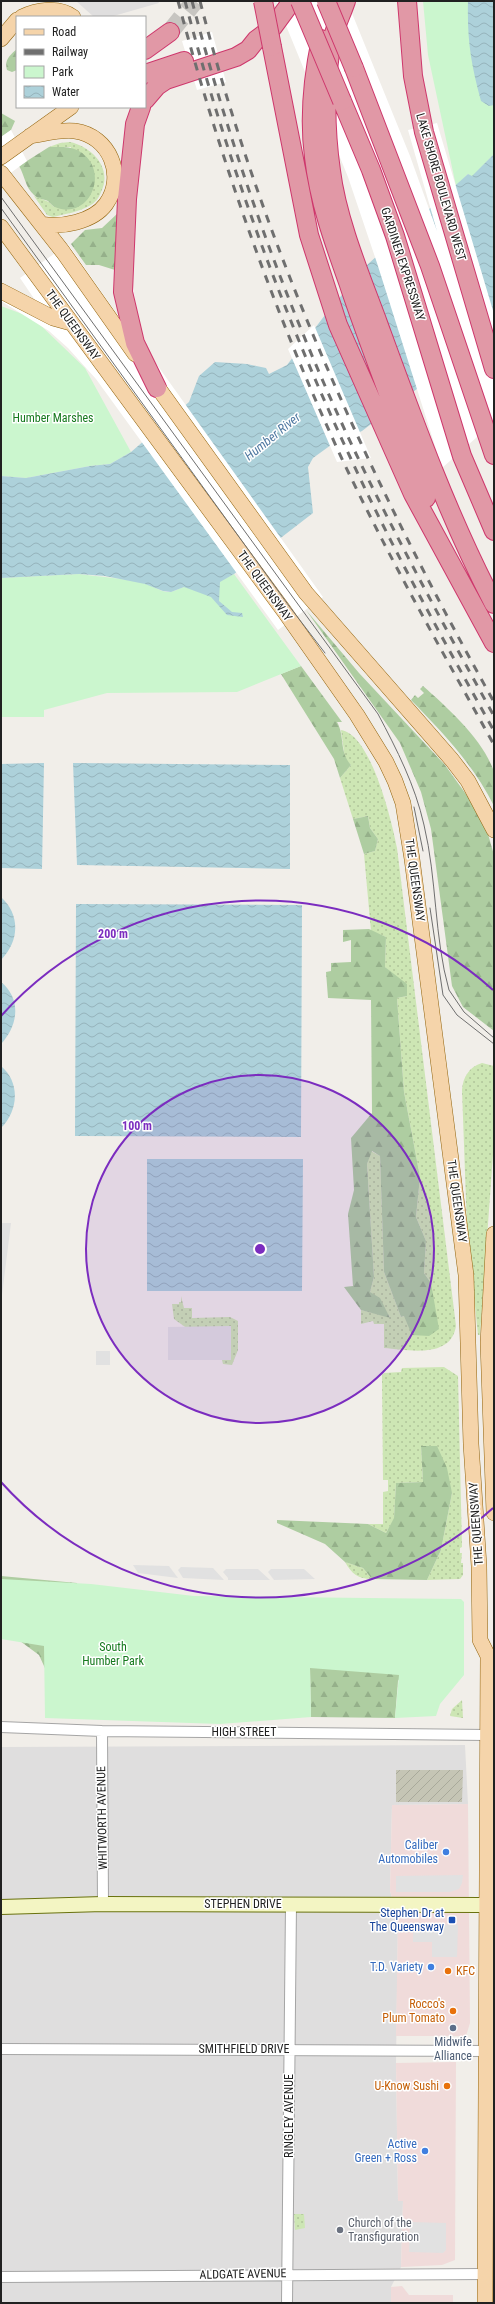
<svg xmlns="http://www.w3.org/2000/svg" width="495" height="2304" font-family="'Roboto Condensed',sans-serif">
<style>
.residential{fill:#dfdede}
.commercial{fill:#f0dbda}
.construction{fill:url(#construction-furrows)}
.grass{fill:url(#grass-dots)}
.forest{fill:url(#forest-firs)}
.park{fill:#cbf6ce}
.parking{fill:#e1e1e1}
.water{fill:url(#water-waves)}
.pier{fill:#fff}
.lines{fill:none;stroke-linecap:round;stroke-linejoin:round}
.highway-tunnel{stroke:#c7c5c1;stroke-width:18;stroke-dasharray:18 9;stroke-linecap:butt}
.street-casing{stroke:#a5a5a5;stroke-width:12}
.secondary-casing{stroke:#69720e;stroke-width:16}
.primary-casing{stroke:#92640d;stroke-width:16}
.highway-casing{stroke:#ce376c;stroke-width:20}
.street{stroke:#fff;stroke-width:10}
.secondary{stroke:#f3f5c3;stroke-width:14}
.primary{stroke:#f5d4aa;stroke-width:15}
.highway{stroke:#e198a6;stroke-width:18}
.tram{stroke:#6f6f6f;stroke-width:1}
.rail{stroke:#6f6f6f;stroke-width:3;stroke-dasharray:8 8;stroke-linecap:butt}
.highway-bridge-casing{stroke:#ce376c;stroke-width:20;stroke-linecap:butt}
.highway-bridge{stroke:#e198a6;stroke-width:18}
.ring{fill:none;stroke:#7b2cbf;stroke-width:2}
.shop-dot{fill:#3f7fe0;stroke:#fff;stroke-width:1.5}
.transit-dot{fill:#1a4fb4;stroke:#fff;stroke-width:1.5}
.food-dot{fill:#e8710a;stroke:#fff;stroke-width:1.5}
.service-dot{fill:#5c6f8a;stroke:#fff;stroke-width:1.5}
.worship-dot{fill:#6b7280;stroke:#fff;stroke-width:1.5}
.labels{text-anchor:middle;stroke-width:3;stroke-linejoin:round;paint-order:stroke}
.street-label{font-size:12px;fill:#212121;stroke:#fff}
.park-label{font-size:12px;fill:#15791d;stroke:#fff}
.shop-label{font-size:12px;fill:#366cbe;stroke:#fff;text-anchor:end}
.transit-label{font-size:12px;fill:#164399;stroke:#fff;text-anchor:end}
.food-label{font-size:12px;fill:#c56008;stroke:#fff;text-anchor:end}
.service-label{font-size:12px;fill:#4e5e75;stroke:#fff}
.worship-label{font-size:12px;fill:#5b616d;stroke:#fff;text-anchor:start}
.water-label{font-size:13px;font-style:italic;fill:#517aa2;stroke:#fff}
.centre{fill:#7b2cbf;stroke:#fff;stroke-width:2}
.ring-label{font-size:12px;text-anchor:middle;font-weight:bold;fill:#7b2cbf;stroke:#fff;stroke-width:3;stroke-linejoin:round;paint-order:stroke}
</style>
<defs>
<pattern id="construction-furrows" width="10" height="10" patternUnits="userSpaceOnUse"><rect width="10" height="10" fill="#c5c5b5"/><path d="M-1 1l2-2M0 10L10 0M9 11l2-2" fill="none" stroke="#a9a99b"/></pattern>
<pattern id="grass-dots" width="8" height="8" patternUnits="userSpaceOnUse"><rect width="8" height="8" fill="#cde6b4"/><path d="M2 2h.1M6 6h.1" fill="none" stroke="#b0c59a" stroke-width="1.8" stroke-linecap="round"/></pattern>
<pattern id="forest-firs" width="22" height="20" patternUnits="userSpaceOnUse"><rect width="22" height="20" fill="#aecda1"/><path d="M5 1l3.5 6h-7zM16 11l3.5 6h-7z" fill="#95b08a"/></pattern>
<pattern id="water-waves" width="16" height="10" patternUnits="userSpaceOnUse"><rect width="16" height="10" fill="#add1da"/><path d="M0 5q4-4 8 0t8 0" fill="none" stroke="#95b3bb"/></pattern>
</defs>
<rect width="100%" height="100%" fill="#f1eee9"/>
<path class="residential" d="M76 1H158L159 3 110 17H94Z
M465 1745 468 1804 392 1805 390 1891 398 1916 396 2063 398 2201H403L401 2267 391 2287V2303H1V1747Z"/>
<path class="commercial" d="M468 1804 470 2023 466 2036H396L398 1916 390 1891 392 1805Z
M456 2062 455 2260 442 2265 401 2267 403 2201H398L396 2063Z
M402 2286 409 2295H453V2303H391V2287Z"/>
<path class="construction" d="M396 1770H463L462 1802H396Z"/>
<path class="grass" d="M70 142C92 147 113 168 101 192 99 198 95 203 89 206 79 212 65 214 53 217L47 215 34 196 49 202 54 207 71 147H49L60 143Z
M341 730C371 734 392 822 397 848L456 1326C451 1359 409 1350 384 1348V1324H374L373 1321 361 1324V1310L390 1317 370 1292 374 1277 367 1164 371 1151 380 1156 384 1272 401 1317 404 1316 431 1283 424 1273 426 1241 416 1217 420 1177 404 1092 397 998 407 996 400 980 385 967 386 937 371 931 364 854 375 851 378 839 370 828 368 816 353 819 340 778 351 765 345 759Z
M482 1063 494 1066V1141L480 1335H478L467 1228 462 1090C463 1077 469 1067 482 1063Z
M181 1296 184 1308H192V1318L230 1317 238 1321V1350L232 1365 223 1364 222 1360H231L174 1319 172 1304H179V1302H181Z
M444 1367 458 1376 462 1547 460 1548V1553H462L461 1563H463V1575L460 1579 427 1580 441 1550 452 1493 421 1446 423 1482 396 1483 394 1519 386 1533 368 1524H383V1492L388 1491V1480H383L382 1375 384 1373 401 1372 402 1368Z
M345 1562 363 1568 372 1579C358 1579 352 1574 345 1562Z
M462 1700 463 1718 450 1716 452 1709Z
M294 2214H304L305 2228 295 2230Z"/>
<path class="forest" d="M17 49V70L12 72 7 70C4 60 10 55 17 49Z
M1 113 15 121 11 130 1 137Z
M49 147C58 147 69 146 77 150 112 167 91 222 55 207 52 206 51 203 48 201 43 199 38 199 34 195 25 187 25 176 19 166Z
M118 213 115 270 99 265H86L71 244 85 230 102 228Z
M306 610 359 673 445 765 473 804 488 834 494 855V1031L463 1007 452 986 431 829 421 792 400 743Z
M301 666 342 722H337C345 736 339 752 351 765L340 778 334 759 281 674Z
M423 686C447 707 482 739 493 769 495 779 494 795 494 806 473 764 443 733 411 700L415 695 418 698 424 693 420 689Z
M368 816 370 828 378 839 375 851 364 854 353 819Z
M369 929 386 937 385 967 407 984V996L397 998 404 1092 420 1177 416 1217 426 1241 424 1273 431 1283 439 1329 429 1336 412 1335 404 1316 401 1317 384 1272 380 1156 372 1151 367 1164 374 1277 370 1292 380 1298 390 1318 361 1310 344 1287 353 1286 348 1214 354 1190 351 1138 372 1113 371 1000 328 998 326 972 331 971V963L351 962V940L343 942V930Z
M421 1446H437L447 1468 452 1493 441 1550 427 1580 372 1579 363 1568 345 1562 325 1544 277 1523V1520L368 1524 386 1533 394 1518 396 1483 423 1482Z
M1 1576 77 1583 82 1653 430 1628 398 1681 395 1718 311 1717 310 1668 64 1710 39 1655 1 1627Z"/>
<path class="park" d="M423 1H494V154L472 177 468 174 456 186 428 55Z
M1 306 33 318 85 368 131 452 110 464 90 466 26 478 1 476Z
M79 574C100 577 122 578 143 583 152 585 160 592 169 592 174 592 179 588 184 587 203 586 216 584 234 574L301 666 237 692 107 693 44 710V717H1V578Z
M1 1579 91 1584 194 1596 461 1599 464 1602V1675L440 1704 436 1716 395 1718 399 1675 310 1668 311 1717 220 1724 45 1718 44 1646 1 1639Z"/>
<path class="parking" d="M1 1223H11L2 1295 1 1294Z
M231 1326V1360H168V1327Z
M96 1351H110V1365H96Z
M133 1565 169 1566 178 1578 138 1573Z
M181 1567 213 1568 224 1580 183 1578 178 1570Z
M226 1569H258L270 1580H228V1578L223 1572Z
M271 1569H304L315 1579 274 1580 268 1572Z
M463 1875 462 1883 459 1889 450 1892H396V1876Z
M413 1924 458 1925 457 1957H432V1942H413Z
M410 2222 446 2223V2250L443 2253 409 2252Z"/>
<path class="water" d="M468 1H494V105L489 106 481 101C471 64 467 40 468 1Z
M494 154V330L362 431 331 445 313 458 308 467 313 513 234 574 220 582 219 601 232 612 242 613 243 617 227 615 211 597 184 587 171 592 163 591 145 584 105 576 79 574 1 578V476L26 478 90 466 110 464 131 452 189 402 199 376 215 362 247 364 266 368 269 374 287 365 325 315 368 264 468 174 472 176Z
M44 763 42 869 1 868V764Z
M73 763 290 765V869L77 865Z
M1 897C21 915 19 942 1 960Z
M76 904 302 905 301 1137 75 1136Z
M1 982C22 999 18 1026 1 1044Z
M1 1066C21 1083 18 1111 1 1128Z
M147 1159H303L302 1291H147Z"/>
<path class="pier" d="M276 1H347L410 156 437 231 408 130 437 123 494 314V422L442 468 377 263 348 177Z
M212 32 226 82 197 90 182 41Z
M11 130 27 161 1 180V137Z
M137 188 132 278 138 323 147 346 155 362 323 597 278 630 96 379 68 348 49 331 1 301V284L35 300 20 278 68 244 117 314 119 313Z
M314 325 371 458 337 462 288 349Z"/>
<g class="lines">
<path class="highway-tunnel" d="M170 32 195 1"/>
<defs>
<path id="street" d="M1 1727 102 1731 487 1735
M102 1731 103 1904
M1 2049 488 2051
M1 2277 485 2274
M287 2303 291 1904"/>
<path id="secondary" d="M1 1907 103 1904 486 1905"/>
<path id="primary" d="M22 17C36 10 59 6 73 17
M1 39 17 20
M30 136C44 134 61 129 75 131 110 136 126 176 106 204 93 222 61 228 41 224
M1 157 71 107
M1 173 63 252 135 354
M1 227 284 611 357 715 386 762 395 781 403 803 412 859 466 1275 471 1444 479 1566 480 1640 488 1656C488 1871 486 2087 485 2303
M1 291 53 318 71 323
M151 378 306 593 452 760 468 781 494 830
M494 1234 488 1343 494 1513"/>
<path id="highway" d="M346 1C342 13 336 25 333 37 324 78 325 129 331 171 337 220 361 277 378 323 413 419 447 514 494 604
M407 1 413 76 424 132 494 369
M321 39C313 77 309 119 314 157 319 201 333 240 348 282 372 355 402 426 426 498
M272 47 309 235 338 325 413 494 494 643
M145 50 170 32
M354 68 430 266 494 455
M145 74 184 61
M145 100 157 86 166 80 236 57 248 50 256 40 273 27 292 1
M342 101 371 170 395 236 462 456 494 531
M141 107 135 124 127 199 123 292 135 343 157 388"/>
</defs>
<use href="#street" class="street-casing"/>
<use href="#secondary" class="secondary-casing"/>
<use href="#primary" class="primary-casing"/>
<use href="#highway" class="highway-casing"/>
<use href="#street" class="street"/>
<use href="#secondary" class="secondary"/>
<use href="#primary" class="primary"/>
<use href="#highway" class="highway"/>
<path class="tram" d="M1 197 378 714C397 750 415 785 424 825 437 879 434 937 449 990L464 1012 494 1038
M1 208 289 606 325 653
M414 807 423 851
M430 908 443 995 457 1015 494 1044"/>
<path class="rail" d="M178 1C220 159 274 313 343 461 389 558 442 651 494 745
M185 1C226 158 282 312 351 459 394 552 444 641 494 731
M192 1C233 158 289 314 359 460 401 547 447 631 494 716
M200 1C263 248 370 480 494 702"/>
<defs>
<path id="highway-bridge" d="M263 1 272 47
M300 1 342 101
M326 1 354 68"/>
</defs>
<use href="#highway-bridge" class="highway-bridge-casing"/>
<use href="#highway-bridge" class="highway-bridge"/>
</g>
<circle cx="260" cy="1249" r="174" fill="#7b2cbf" fill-opacity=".12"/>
<g class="ring">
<circle cx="260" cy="1249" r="174"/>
<path d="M493 1508A348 348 0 0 1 1 1482M1 1016A348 348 0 0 1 493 990"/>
</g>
<g class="shop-dot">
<circle cx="446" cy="1852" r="4"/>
<circle cx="431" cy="1967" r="4"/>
<circle cx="425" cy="2151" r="4"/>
</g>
<rect class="transit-dot" x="448" y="1916" width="8" height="8" rx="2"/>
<g class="food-dot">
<circle cx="448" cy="1971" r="4"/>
<circle cx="453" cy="2011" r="4"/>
<circle cx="447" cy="2086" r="4"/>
</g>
<circle class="service-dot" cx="453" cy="2028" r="4"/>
<circle class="worship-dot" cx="340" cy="2230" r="4"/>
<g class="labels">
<g class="street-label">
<text transform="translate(441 187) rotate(74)" y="4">LAKE SHORE BOULEVARD WEST</text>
<text transform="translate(403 264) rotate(72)" y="4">GARDINER EXPRESSWAY</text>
<text transform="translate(73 325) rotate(54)" y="4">THE QUEENSWAY</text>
<text transform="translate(265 586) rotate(54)" y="4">THE QUEENSWAY</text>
<text transform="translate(415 880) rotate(82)" y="4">THE QUEENSWAY</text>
<text transform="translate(457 1201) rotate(82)" y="4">THE QUEENSWAY</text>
<text transform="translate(476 1524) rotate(-94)" y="4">THE QUEENSWAY</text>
<text x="244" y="1736">HIGH STREET</text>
<text transform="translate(102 1818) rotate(-91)" y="4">WHITWORTH AVENUE</text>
<text x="243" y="1908">STEPHEN DRIVE</text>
<text x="244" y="2053">SMITHFIELD DRIVE</text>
<text transform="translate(289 2116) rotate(-90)" y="4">RINGLEY AVENUE</text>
<text transform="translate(243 2274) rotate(-1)" y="4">ALDGATE AVENUE</text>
</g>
<g class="park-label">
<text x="53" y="422">Humber Marshes</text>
<text x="113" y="1651">South<tspan x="113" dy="14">Humber Park</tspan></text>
</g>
<g class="shop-label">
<text x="438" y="1849">Caliber<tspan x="438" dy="14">Automobiles</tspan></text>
<text x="423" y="1971">T.D. Variety</text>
<text x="417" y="2148">Active<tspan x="417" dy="14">Green + Ross</tspan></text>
</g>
<g class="transit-label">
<text x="444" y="1917">Stephen Dr at<tspan x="444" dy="14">The Queensway</tspan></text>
</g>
<g class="food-label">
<text x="456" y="1975" text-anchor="start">KFC</text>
<text x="445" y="2008">Rocco's<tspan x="445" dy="14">Plum Tomato</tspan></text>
<text x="439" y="2090">U-Know Sushi</text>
</g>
<g class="service-label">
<text x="453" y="2046">Midwife<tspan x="453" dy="14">Alliance</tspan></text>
</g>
<g class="worship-label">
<text x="348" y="2227">Church of the<tspan x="348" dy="14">Transfiguration</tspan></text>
</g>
<g class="water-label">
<text transform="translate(272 436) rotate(-39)" y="5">Humber River</text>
</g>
</g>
<circle cx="260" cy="1249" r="6" class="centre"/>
<g class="ring-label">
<text x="113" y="938">200 m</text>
<text x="137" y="1130">100 m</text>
</g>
<rect width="495" height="2304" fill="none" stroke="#212121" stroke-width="4"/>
<rect x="16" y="16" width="130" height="92" fill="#ffffff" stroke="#a6a6a6"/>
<rect x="24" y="29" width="20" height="6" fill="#f5d4aa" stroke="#a6a6a6"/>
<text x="52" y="36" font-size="12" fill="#212121">Road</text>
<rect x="24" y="49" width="20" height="6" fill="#6f6f6f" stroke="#a6a6a6"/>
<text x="52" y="56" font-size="12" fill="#212121">Railway</text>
<rect x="24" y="66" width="20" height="12" fill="#cbf6ce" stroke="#a6a6a6"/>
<text x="52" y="76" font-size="12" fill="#212121">Park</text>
<rect x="24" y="86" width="20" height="12" fill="url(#water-waves)" stroke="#a6a6a6"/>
<text x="52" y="96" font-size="12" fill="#212121">Water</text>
</svg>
